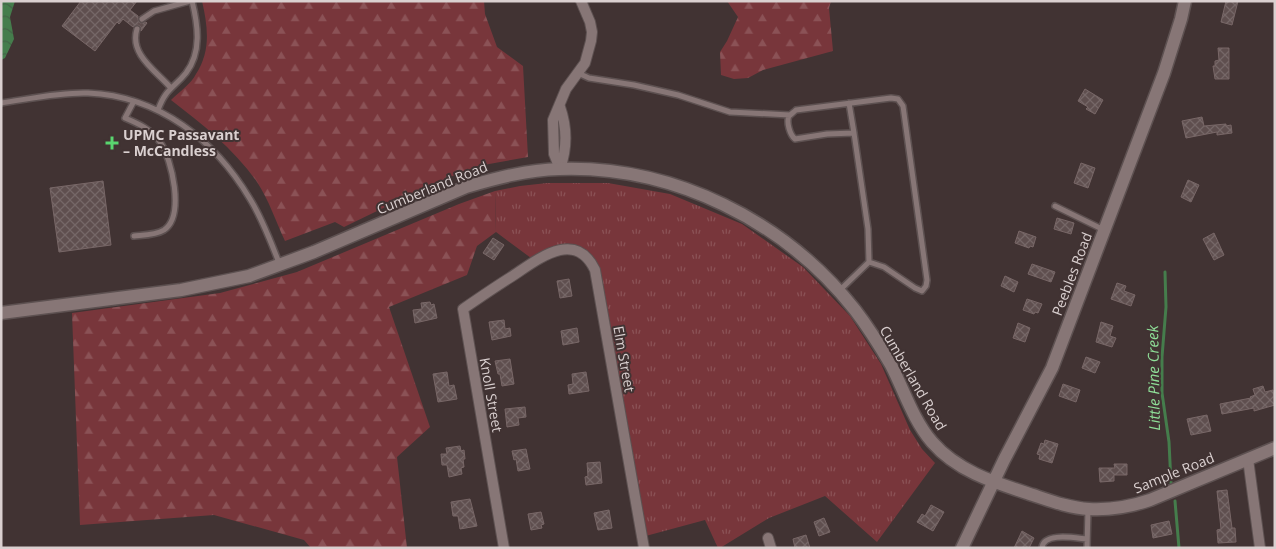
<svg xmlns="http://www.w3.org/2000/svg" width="1276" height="549" font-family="'Open Sans',sans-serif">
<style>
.grass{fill:url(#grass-tufts)}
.forest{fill:url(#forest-firs)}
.water{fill:url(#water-waves)}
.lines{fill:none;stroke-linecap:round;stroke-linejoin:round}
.stream{stroke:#457d4c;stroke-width:3}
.building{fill:url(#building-cross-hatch);stroke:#786767}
.service-casing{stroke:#5d5151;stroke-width:8}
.minor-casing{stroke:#5d5151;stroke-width:12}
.tertiary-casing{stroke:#5d5151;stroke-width:15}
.service{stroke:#877676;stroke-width:5}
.minor{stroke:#877676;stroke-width:10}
.tertiary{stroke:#877676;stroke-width:12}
.poi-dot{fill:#59d56f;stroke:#413333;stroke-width:2}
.labels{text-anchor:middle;stroke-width:4;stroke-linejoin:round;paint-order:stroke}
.poi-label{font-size:14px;font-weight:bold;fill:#dad0d0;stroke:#413333;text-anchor:start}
.street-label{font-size:14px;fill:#dad0d0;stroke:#413333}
.water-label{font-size:15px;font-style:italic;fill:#8fdf98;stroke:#413333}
</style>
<defs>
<pattern id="grass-tufts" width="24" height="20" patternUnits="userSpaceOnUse" patternTransform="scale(1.25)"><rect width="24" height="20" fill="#78363b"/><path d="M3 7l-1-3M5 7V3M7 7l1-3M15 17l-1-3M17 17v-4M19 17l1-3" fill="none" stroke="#8b5256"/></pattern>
<pattern id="forest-firs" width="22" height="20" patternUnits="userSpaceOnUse" patternTransform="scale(1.25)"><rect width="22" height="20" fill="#78363b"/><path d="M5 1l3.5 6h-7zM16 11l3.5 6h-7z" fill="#8b5256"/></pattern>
<pattern id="water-waves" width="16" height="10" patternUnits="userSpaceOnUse" patternTransform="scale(1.25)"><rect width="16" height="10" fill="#457d4c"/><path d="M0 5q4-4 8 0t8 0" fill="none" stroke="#436446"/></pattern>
<pattern id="building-cross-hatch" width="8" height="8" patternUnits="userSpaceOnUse" patternTransform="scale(1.25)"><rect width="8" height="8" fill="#5f4f4f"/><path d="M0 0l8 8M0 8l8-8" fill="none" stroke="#756767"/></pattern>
</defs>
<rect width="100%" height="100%" fill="#413333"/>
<path class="grass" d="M547 183H608L670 194 742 224 803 267 850 316 881 364 910 430 922 449 935 463 877 542 825 496 769 518 720 548H718L705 520 642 537 595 270 573 250 535 261 496 232 495 191 520 186Z"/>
<path class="forest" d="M202 1H484L485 14 497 47 523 66 528 157 478 166 435 183 344 227 335 222 285 241C276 222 269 200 257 182 234 149 202 124 171 100 179 92 191 84 196 74 211 51 208 27 202 1Z
M727 1H831L829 8 833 51 763 70 748 78 734 79 721 75 720 52 727 41 738 17Z
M495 191 496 232 477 246 467 275 389 307 430 427 397 457 407 548H311L304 540 214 515 80 525 72 313 220 293 297 272 459 204Z"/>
<path class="water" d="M1 1H15L10 17 14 39 5 58 1 60Z"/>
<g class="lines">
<path class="stream" d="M1165 272 1166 307 1162 357V393L1169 442 1171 483
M1175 501 1179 548"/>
</g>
<path class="building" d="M81 1H137L130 10 138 16V20L140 23 146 22 147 23 141 31V27L138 25 133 27 123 19 119 24 117 22 95 51 62 26Z
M1226 1H1238L1232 25 1221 22Z
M1218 48H1229V79H1215L1213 66H1215V61L1219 60Z
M1085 89 1103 100 1095 114 1086 109 1088 107 1078 101Z
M1202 117 1204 126 1226 124V126L1231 125 1232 133 1217 135V132L1186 138 1182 121Z
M1081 163 1095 168 1088 188 1074 183Z
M1188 180 1199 185 1191 202 1181 197Z
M103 181 111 245 59 252 50 188Z
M1057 218 1074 223 1071 234 1054 229Z
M1019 231 1036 237 1033 247 1030 246 1029 248 1015 243Z
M1214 233 1224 255 1214 260 1203 239Z
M493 238 504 245 494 260 483 253Z
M1032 264 1055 272 1051 282 1028 274Z
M1005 276 1018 282 1014 292 1001 286Z
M569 279 572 296 560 298 557 281Z
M1117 283 1126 286 1124 291 1135 295 1131 306 1111 299Z
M1027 299 1042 304 1038 313 1035 312 1034 314 1023 310Z
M430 302 431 305 434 304 437 318 415 323 413 310 422 309 421 303Z
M504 320 505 329 510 328 511 336 492 340 489 322Z
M1101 322 1113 326 1110 336 1116 338 1112 347 1096 342Z
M1018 323 1030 328 1025 342 1013 338Z
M577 328 579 342 563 345 561 331Z
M1086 357 1100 362 1095 373 1082 368Z
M510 359 514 384 502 386 500 374H498L495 361Z
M447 372 449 386 454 385 457 399 438 402 433 374Z
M586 372 589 391 569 394 568 385 573 384 572 374Z
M1063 384 1080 390 1076 402 1059 396Z
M1263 386 1265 392 1273 390 1275 405 1254 411V408L1222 414 1220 404 1251 398 1250 397 1255 395 1253 389Z
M525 407 526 417 518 418 519 425 507 427 505 409Z
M1207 415 1211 431 1191 435 1187 419Z
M1045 440 1058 444 1052 463 1039 459 1040 455 1037 454 1041 443 1044 444Z
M460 446 461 451 464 450 465 459H463L464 467 461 468 462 474 449 477 447 465H442L441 454H447L446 448Z
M526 449 530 469 518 471 516 459 514 460 512 451Z
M600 462 602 483 586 485 585 477 588 476 587 463Z
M1114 464H1127V475H1114V481L1100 482 1099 468H1115Z
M1227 490 1232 528H1235L1236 542 1218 543 1217 530 1221 529 1217 491Z
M470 499 477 526 460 529 458 516H453L451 502Z
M931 505 944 512 933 531 917 522 922 514 925 516Z
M609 510 612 528 598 530 594 513Z
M541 512 544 524 541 525 542 528 531 530 528 514Z
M824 518 830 532 819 536 814 522Z
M1169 521 1172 534 1153 538 1151 525Z
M1022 531 1034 538 1029 548H1014Z
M806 535 810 548H795L793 539Z"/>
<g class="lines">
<defs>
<path id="service" d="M142 19 154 11 190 1
M137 29C129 54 156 71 170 87
M578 73 589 78 634 85 678 95 730 112 790 115
M134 101 125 118C139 124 151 129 160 142 172 159 185 216 164 230 156 235 144 235 134 236
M1 103C29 99 60 92 88 93 159 96 215 140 250 199 263 220 271 243 280 265
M849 103 854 133
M158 110C166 88 174 88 186 73 202 52 198 25 192 1
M1055 206 1104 230
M839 291 869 262 868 229 854 133 827 134 795 139C790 135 786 122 789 116 790 115 795 111 796 110L891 98 898 99 903 106 927 280 926 286 922 291 915 288 884 267 869 262
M1042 548C1043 532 1075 538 1087 539
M1087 548 1088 509"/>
<path id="minor" d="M560 107C567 127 567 149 560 169
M560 169 554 154 553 120 566 89 585 63 591 41 592 32 590 22 581 1
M1248 459 1260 548
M768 538 771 548
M504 548 463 309C479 298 495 287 511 277 537 260 575 228 595 270L644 548"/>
<path id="tertiary" d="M1 313 181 290 249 276 314 252 466 187C497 178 527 170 559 169 673 165 785 221 855 310 868 327 880 346 891 365 904 390 913 420 932 442 958 472 996 483 1033 495 1051 501 1070 508 1089 509 1110 510 1130 507 1150 500L1275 448
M962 548 1004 460 1052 368 1164 73 1181 19 1185 1"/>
</defs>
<use href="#service" class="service-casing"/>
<use href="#minor" class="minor-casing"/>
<use href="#tertiary" class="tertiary-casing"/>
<use href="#service" class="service"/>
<use href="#minor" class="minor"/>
<use href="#tertiary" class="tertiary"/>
</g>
<path class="poi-dot" d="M109.5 135.5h5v5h5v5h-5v5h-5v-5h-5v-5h5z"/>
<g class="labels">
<g class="poi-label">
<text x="123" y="140">UPMC Passavant<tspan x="123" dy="16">– McCandless</tspan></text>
</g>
<g class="street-label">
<text transform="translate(432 188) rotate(-22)" y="5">Cumberland Road</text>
<text transform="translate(1072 274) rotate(-69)" y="5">Peebles Road</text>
<text transform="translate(624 359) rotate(80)" y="5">Elm Street</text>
<text transform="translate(913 378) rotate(60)" y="5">Cumberland Road</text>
<text transform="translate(491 395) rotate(80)" y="5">Knoll Street</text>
<text transform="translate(1174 473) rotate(-22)" y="5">Sample Road</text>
</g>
<g class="water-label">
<text transform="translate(1154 378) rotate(-91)" y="5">Little Pine Creek</text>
</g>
</g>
<rect width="1276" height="549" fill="none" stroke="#dad0d0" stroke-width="5"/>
</svg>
